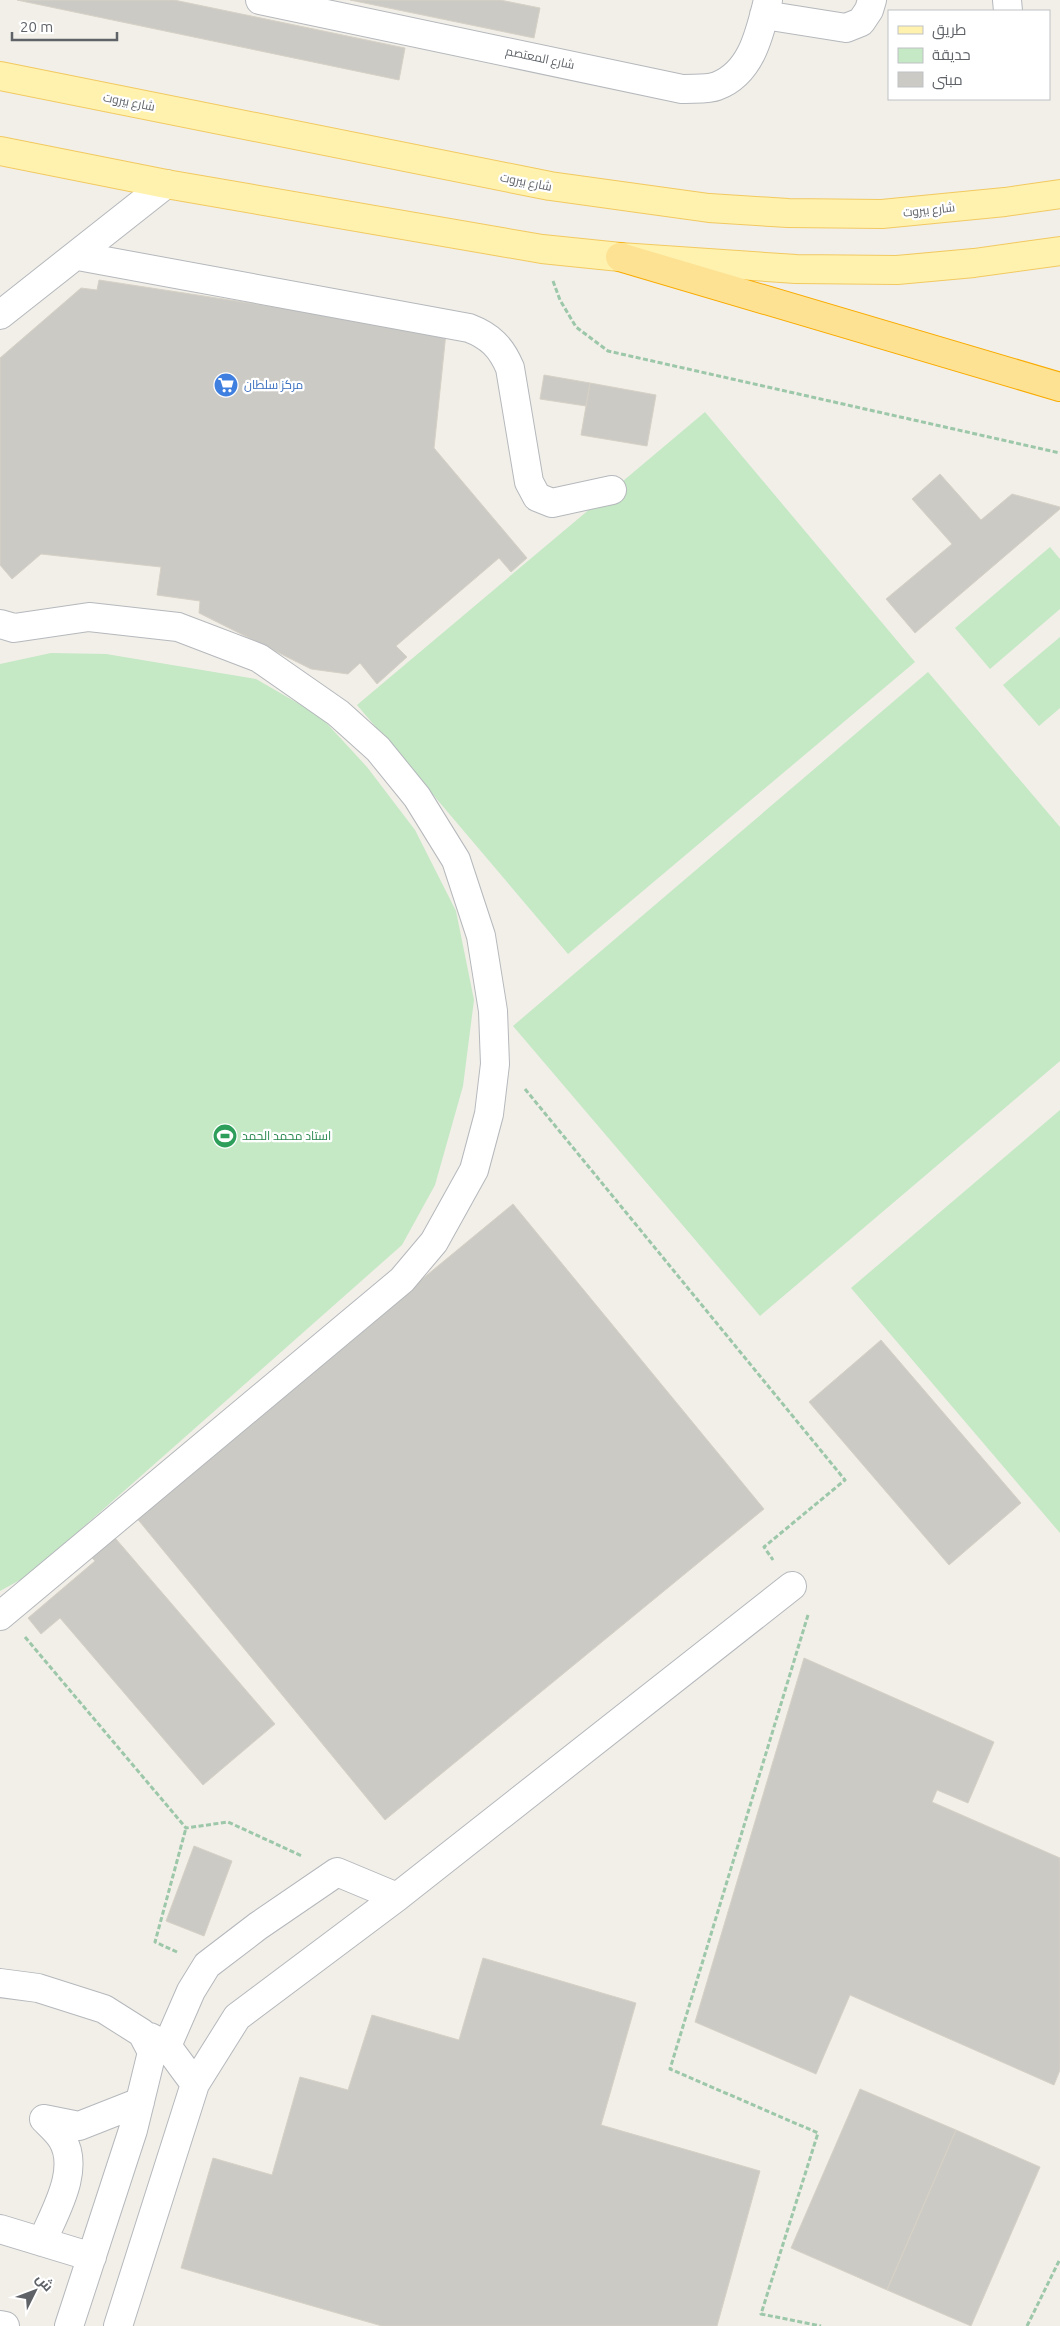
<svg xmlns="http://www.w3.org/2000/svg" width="1060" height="2326" font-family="Ubuntu,Cairo,sans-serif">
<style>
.green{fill:#c5e8c5}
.building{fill:#cccac5;stroke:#d6d1c6}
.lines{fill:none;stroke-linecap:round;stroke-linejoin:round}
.minor-casing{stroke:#b5b8bc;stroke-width:30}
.major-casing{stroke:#f2c960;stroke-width:30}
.highway-casing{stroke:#f9ab00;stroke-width:30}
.path{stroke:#9cc7a9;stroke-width:3;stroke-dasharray:5 2.5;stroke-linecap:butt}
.minor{stroke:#fff;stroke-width:28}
.major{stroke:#fff2af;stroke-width:28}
.highway{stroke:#fde293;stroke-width:28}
.labels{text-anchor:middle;stroke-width:4.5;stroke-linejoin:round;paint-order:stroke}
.street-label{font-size:12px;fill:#5f6368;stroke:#fff}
.shop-label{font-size:12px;fill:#366cbe;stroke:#fff;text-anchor:start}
.leisure-label{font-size:12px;fill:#27864d;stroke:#fff;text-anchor:start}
</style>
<rect width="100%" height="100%" fill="#f1efe8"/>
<path class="green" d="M705 412 915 662 568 954 357 705Z
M1050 547 1060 559V609L990 669 955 628Z
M1060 637V708L1039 726 1003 685Z
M51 653 106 654 256 679 320 716 367 767 415 830 456 911 474 1000 463 1086 435 1185 402 1245 29 1575 0 1591V664Z
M928 672 1060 827V1061L760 1316 513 1026Z
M1060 1110V1533L851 1288Z"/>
<path class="building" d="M17 0H174L405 48 399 80Z
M350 0H500L540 8 534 38Z
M99 280 446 333 434 448 527 558 511 572 499 558 396 646 407 657 377 684 360 663 348 674 311 669 199 613 200 601 157 595 161 567 41 554 12 579 0 565V358L81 288 97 290Z
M544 375 590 383 586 406 540 399Z
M590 383 656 395 647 446 581 435Z
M940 474 981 520 1012 494 1060 507V509L915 633 886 599 952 544 912 499Z
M513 1204 764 1509 385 1820 135 1516Z
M881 1340 1021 1503 949 1565 809 1402Z
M110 1532 275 1724 203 1785 60 1618 41 1634 28 1618 95 1561 86 1552Z
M804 1658 994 1742 968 1803 937 1790 932 1802 1060 1858V2070L1054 2085 850 1995 816 2074 695 2022Z
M194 1846 232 1861 204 1936 166 1921Z
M483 1958 636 2003 601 2125 760 2171 717 2326H382L181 2268 213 2158 272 2175 300 2077 348 2090 372 2015 459 2040Z
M860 2089 956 2130 887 2290 791 2248Z
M956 2130 1040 2167 971 2326 887 2290Z"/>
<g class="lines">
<defs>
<path id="minor" d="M260 0 682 89C693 88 707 90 717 86 752 73 760 32 768 0
M1007 0 1008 11
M764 15 846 28 861 22 869 10 872 0
M78 256 469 328C490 336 501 347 510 368L529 482 537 497 552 503 612 490
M0 315 166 184
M0 624 14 628 89 617 178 627 259 658 338 713 378 749 417 797 456 860 481 936 493 1011 495 1064 489 1114 474 1170 434 1242 402 1280 0 1616
M0 1983 38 1988 104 2009 142 2033 152 2052 133 2130 69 2326
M150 2037 167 2046 195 2084
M167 2046 191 1991 207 1965 258 1926 337 1872 397 1897
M44 2119 79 2126 140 2102
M0 2229 92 2257
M42 2242C54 2213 81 2170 62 2139 58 2132 50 2125 44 2119
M0 2325 5 2326
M118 2326 195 2084 237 2017 397 1897 792 1586"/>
<path id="major" d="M0 76 550 186 709 208 788 213 882 214 1005 202 1060 194
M0 151 166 184 542 249 620 257 796 269 897 270 974 263 1060 251"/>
<path id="highway" d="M620 257 1060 387"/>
</defs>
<use href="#minor" class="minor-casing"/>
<use href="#major" class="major-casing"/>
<use href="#highway" class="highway-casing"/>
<path class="path" d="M553 281 560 300 576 327 608 351 1060 453
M525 1089 845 1480 764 1547 773 1560
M808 1615 670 2069 818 2133 761 2314 821 2326
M25 1637 186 1828 228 1822 302 1856
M177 1952 155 1942 186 1828
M1027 2326 1060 2259"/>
<use href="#minor" class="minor"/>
<use href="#major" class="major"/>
<use href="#highway" class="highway"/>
</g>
<defs>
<symbol id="supermarket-disc" viewBox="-11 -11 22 22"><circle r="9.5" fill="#3f7fe0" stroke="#fff"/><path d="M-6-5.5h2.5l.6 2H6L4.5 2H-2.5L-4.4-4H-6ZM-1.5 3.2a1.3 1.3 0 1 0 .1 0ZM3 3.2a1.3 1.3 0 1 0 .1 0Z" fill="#fff"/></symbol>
<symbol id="stadium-disc" viewBox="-11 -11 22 22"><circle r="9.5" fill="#2e9e5b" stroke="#fff"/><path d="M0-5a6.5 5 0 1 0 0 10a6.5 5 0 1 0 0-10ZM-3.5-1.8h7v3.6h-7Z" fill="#fff"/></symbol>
</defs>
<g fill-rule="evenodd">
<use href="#supermarket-disc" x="212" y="371" width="28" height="28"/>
<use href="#stadium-disc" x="211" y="1122" width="28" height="28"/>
</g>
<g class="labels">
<g class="street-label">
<text transform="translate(540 58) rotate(12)" y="4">شارع المعتصم</text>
<text transform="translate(129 102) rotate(11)" y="4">شارع بيروت</text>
<text transform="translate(526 182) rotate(11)" y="4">شارع بيروت</text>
<text transform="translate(929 210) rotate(-6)" y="4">شارع بيروت</text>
</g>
<g class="shop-label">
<text x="244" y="389">مركز سلطان</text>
</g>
<g class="leisure-label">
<text x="242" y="1140">استاد محمد الحمد</text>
</g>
</g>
<rect x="888" y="10" width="162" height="90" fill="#ffffff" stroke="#bfc1c3"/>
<rect x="898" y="26" width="25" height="8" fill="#fff2af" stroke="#bfc1c3"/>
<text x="932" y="35" font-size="15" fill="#5f6368">طريق</text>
<rect x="898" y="48" width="25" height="15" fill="#c5e8c5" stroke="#bfc1c3"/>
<text x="932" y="60" font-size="15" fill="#5f6368">حديقة</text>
<rect x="898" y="72" width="25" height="15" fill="#cccac5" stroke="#bfc1c3"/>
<text x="932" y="85" font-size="15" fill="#5f6368">مبنى</text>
<g transform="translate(35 2291) rotate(48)" stroke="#ffffff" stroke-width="4" paint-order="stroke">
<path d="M0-4L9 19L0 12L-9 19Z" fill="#5f6368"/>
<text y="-8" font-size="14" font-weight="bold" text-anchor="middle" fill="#5f6368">ش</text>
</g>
<path d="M12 32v8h105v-8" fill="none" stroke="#5f6368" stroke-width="2.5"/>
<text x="20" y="32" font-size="15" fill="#5f6368" stroke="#ffffff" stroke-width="4" paint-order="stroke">20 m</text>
</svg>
